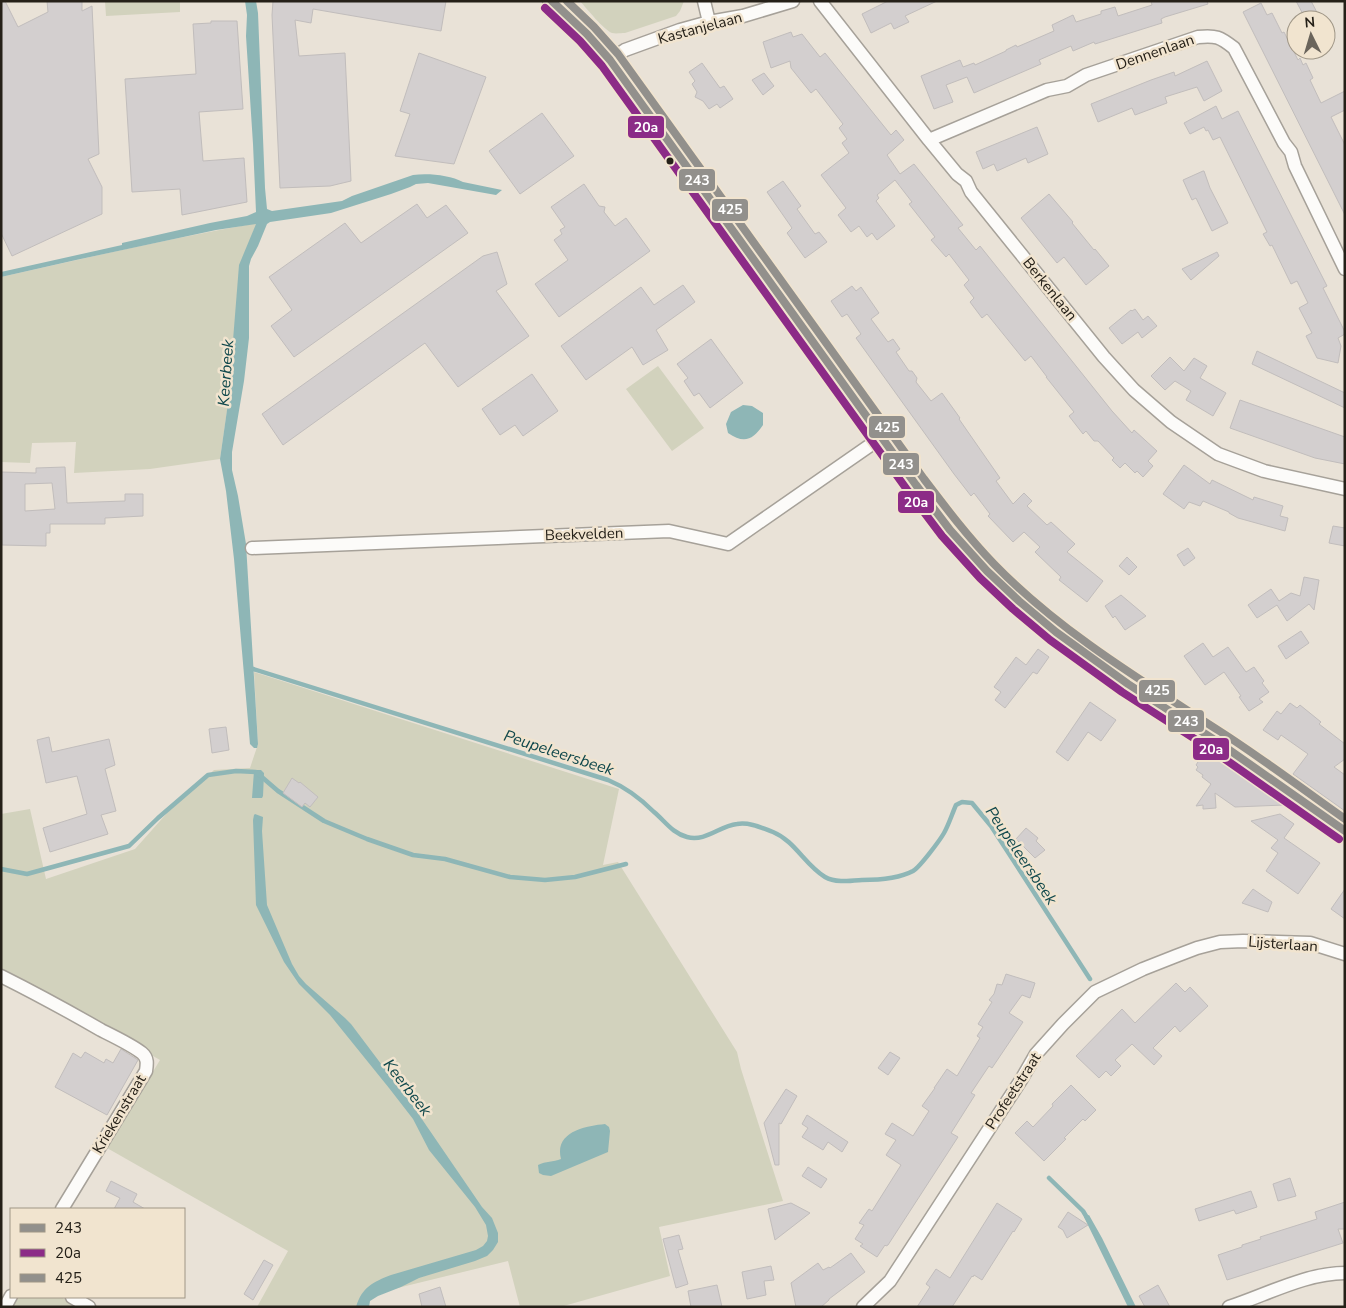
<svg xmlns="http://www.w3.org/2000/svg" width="1346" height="1308" font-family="'Nunito Sans',sans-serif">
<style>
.green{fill:#d2d2bd}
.water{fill:#8eb6b6}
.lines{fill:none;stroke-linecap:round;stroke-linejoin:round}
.stream{stroke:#8eb6b6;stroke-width:4.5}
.building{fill:#d3cfcf;stroke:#c1bdbc;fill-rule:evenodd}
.street-casing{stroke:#a6a199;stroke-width:15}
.secondary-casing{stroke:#a6a199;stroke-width:20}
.street{stroke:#fcfbf9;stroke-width:12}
.secondary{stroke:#fcfbf9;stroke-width:18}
.bus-1-casing{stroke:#f1e4cf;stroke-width:11}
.bus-2-casing{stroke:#f1e4cf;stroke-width:11}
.bus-3-casing{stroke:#f1e4cf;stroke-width:11}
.bus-1{stroke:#92908c;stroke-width:8}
.bus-2{stroke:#8c2b87;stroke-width:8}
.bus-3{stroke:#92908c;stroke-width:8}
.bus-dot{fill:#252018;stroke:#f1e4cf;stroke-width:2}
.labels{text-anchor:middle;stroke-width:5;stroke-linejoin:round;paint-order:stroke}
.street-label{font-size:15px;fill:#252018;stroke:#f1e4cf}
.water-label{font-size:16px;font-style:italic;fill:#10484c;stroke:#f1e4cf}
.line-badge{stroke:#f1e4cf;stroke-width:2}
.badge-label{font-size:14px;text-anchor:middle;font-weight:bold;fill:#fff}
</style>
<rect width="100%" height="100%" fill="#e9e2d7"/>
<path class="green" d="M105 1H180V12L106 16Z
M580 1H684L680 11 676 16 625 33C621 33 616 34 612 33 604 30 587 9 580 1Z
M257 223 253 232 220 459 150 469 74 473 76 442 32 443 30 463 1 462V277C86 258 171 238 257 223Z
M658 366 704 428 672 451 626 389Z
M254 672 619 789 603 865 618 862 737 1052 741 1069 783 1201 659 1227 670 1276 560 1307H520L508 1261 373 1294 366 1307H257L288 1251 107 1148 160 1060 34 988 1 970V814L30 809 46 879 135 849 168 812 214 770 250 768 258 744Z
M18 1297H61L78 1307H13Z"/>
<path class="water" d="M245 1H256L258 13 265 188 267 209 272 211 342 201 352 196 413 175C428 173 450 175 463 182L502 190 496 195 428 183 416 184 410 187 391 194 331 213 270 222 267 224 258 246 251 259 249 266V338L244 381 232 452V470L238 496 246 544 258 744 257 748H254L250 744 234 559 226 491 220 459 228 403 239 265 256 224 216 230 76 260 1 277V272L122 245V243L210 223 247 216 256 212 253 144 246 36 247 15Z
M743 405 752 406 763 413V425C753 440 744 444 728 433L726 424 731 412Z
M257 770H261L264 773 263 796 262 798H252L254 771Z
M255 814 263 817 262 831 267 905 292 964 299 976 306 984 345 1018 351 1024 415 1109 482 1207 492 1218 498 1233V1242L493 1250 487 1256 475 1261 419 1278 401 1287 378 1296 370 1301 369 1307H356C362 1287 373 1282 391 1275L476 1250 483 1246 487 1241 488 1236 486 1225 475 1207 429 1150 413 1119 389 1088 330 1015 299 984 284 962 256 905 253 820 254 815Z
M605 1124 609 1127 610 1131 608 1152 551 1176 543 1175 539 1173 538 1165C546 1161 553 1162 561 1159 554 1132 585 1126 605 1124Z
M1089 1215 1102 1238 1136 1307H1128L1084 1217Z"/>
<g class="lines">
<path class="stream" d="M250 668 608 780C625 787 641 799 654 812 665 821 672 833 687 837 706 842 719 826 737 824 750 822 762 828 773 832 795 841 805 865 825 877 835 883 850 881 862 880 879 880 898 879 913 871 920 867 940 840 944 833 949 824 952 814 956 805L962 802 972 803 991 826 1090 979
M1 869 27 874 129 846 158 818 208 775 236 771 256 772 278 791 324 821 367 839 413 855 445 859 510 877 545 880 575 877 626 864
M1049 1178 1083 1211 1089 1221"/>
</g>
<path class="building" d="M1 1H5L18 27 48 12 47 1H82V11L92 6 99 154 88 159 102 187V214L12 256 1 233Z
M273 1H446L441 31 313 9 311 23 295 20 299 56 345 53 351 181 330 186 280 188 272 15Z
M888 1H937L905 16 909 22 894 29 891 23 871 33 862 14Z
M1151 1H1207L1208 4 1165 17 1161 19 1162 23 1095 44 1094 42 1073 51 1071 46 1039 60 1041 64 974 93 967 77 946 85 953 102 934 109 921 76 960 60 963 67 974 63 975 65 1006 51V50L1016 45 1017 47 1054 31 1052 25 1073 15 1076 22 1101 14V11L1115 7 1118 16 1152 5Z
M1296 1H1311L1321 20H1306Z
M1261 3 1267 15 1272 13 1282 33 1284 32 1298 60 1300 58 1303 65 1306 63 1313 78 1310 80 1321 103 1345 91V110L1331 117 1345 145V215L1243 12Z
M211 21H237L243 109 199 112 203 161 244 158 247 202 182 215 180 189 132 192 125 79 196 74 193 24 211 23Z
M791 32 793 37 802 34 820 57 825 53 891 135 896 130 904 140 887 155 900 174 914 164 963 225 958 228 976 250 980 246 1112 411 1132 433 1134 430 1157 451 1148 461 1153 466 1143 477 1137 471 1135 473 1125 463 1120 468 1112 460 1114 458 1098 441H1094L1086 431 1083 434 1069 416 1074 412 1046 377H1047L1031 356 1025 361 987 314 982 318 970 302 974 298 964 285 969 280 949 254 946 257 931 240 935 237 909 204 912 202 895 180 877 195 879 198 876 201 895 226 877 240 872 233 867 237 859 226 851 232 838 215 846 208 821 175 849 153 842 143 847 139 839 128 843 124 816 89 811 93 791 68 790 61 771 68 763 42Z
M419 53 486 77 454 164 395 156 410 114 400 111Z
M1207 61 1222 91 1204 101 1197 87 1165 97 1167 103 1135 115 1132 108 1098 122 1091 104 1151 80 1174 72 1175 76Z
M702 63 720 88 724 86 733 99 720 108 717 104 709 109 703 101 695 97 697 92 692 84 695 81 689 72Z
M764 73 774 86 763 95 752 80Z
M1216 106 1222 119 1238 111 1327 286 1323 288 1345 332V334L1338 338 1341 346 1338 363 1317 358 1306 336 1312 333 1299 308 1308 303 1297 281 1291 284 1272 245 1270 246 1263 234 1267 232 1220 137 1213 140 1208 130 1206 131 1204 127 1190 134 1184 123Z
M542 113 574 156 520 194 489 151Z
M1037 127 1048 154 1028 163 1026 158 997 171 994 164 983 169 976 152Z
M1203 171H1204L1210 188 1228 223 1212 231 1196 198 1192 200 1183 180Z
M783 181 801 206 797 209 815 234 819 232 827 242 805 258 787 233 792 228 767 192Z
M584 184 599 206 605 207 604 212 615 226 626 218 650 251 559 317 535 284 568 260 554 240 562 234 560 230 565 227 551 207Z
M1049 194 1073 222 1072 223 1094 250 1095 249 1109 266 1086 285 1064 257 1057 263 1021 218Z
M417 204 427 218 446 205 468 233 294 357 271 326 292 310 269 277 345 223 361 243Z
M497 252 507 284 496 291 529 336 458 387 425 343 283 445 262 414 483 256Z
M1217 252 1219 256 1191 280 1182 269Z
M683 285 695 302 656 330 668 350 643 365 632 347 586 380 561 346 641 287 654 305Z
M852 286 856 291 861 287 879 313 871 319 888 342 893 339 900 349 896 352 909 371H912L917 378 916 382 931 401 942 393 960 418 959 419 1000 478 996 481 1013 504 1024 493 1032 501 1027 506 1047 525 1051 522 1075 544 1067 552 1103 581 1087 602 1059 580 1061 577 1035 552 1040 547 1024 532 1013 542 988 516 990 514 974 493 971 496 954 474 856 338 861 334 847 314 842 317 831 301Z
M1135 309 1143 320 1148 316 1157 326 1142 338 1138 332 1122 344 1109 328 1131 310 1132 311Z
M711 339 743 383 710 408 699 393 694 396 684 381 688 378 677 364Z
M1257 351 1345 393V408L1252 364Z
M1170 357 1184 371 1194 358 1207 366 1200 378 1226 393 1213 416 1186 400 1191 391 1175 381 1165 390 1151 376Z
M532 374 558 411 523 436 515 425 500 435 482 409Z
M1240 400 1345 437V464L1315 458 1230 428Z
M1184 465 1210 484 1212 480 1253 500 1254 497 1283 506 1280 516 1288 518 1285 531 1238 518 1229 513V512L1203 501 1200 506 1189 502 1184 509 1163 494Z
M65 467 67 503 125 501V494H143V516L105 518V524H50V533H46V546L2 545 1 472 36 473V468ZM52 483 55 509 25 511V484Z
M1333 526 1345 528V546L1329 543Z
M1188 548 1195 558 1184 566 1177 555Z
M1127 557 1137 567 1129 575 1119 566Z
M1304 577 1319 580 1314 610 1309 604 1287 621 1277 605 1257 618 1248 605 1271 589 1279 601 1291 593 1300 596Z
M1121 595 1146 616 1125 630 1115 616 1113 618 1105 606Z
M1301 631 1309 643 1286 659 1278 646Z
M1203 643 1213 657 1228 647 1246 672 1254 667 1264 681 1262 683 1269 692 1259 699 1263 702 1249 711 1239 697 1241 696 1224 672 1205 685 1184 656Z
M1038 649 1049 657 1037 674 1033 672 1005 708 995 700 1001 692 994 687 1016 657 1026 665Z
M1090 702 1116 720 1101 741 1088 732 1068 761 1056 752Z
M1290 703 1297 708 1300 705 1321 722 1319 724 1345 744V759L1334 767 1345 775V811L1293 774 1308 754 1281 735 1278 740 1263 730 1277 711 1281 714Z
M226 727 229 750 212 753 209 729Z
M49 737 52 752 109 739 115 765 105 769 116 811 101 815 108 834 50 852 43 828 87 814 77 776 46 783 37 740Z
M1206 750 1227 764 1284 805 1235 807 1215 793 1216 808 1203 809V805L1196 806 1211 784 1202 777 1203 775 1196 770 1198 767 1196 765Z
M292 778 299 783 300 782 318 797 310 807 305 803 302 807 283 793Z
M1280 814 1294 824 1284 838 1320 863 1298 894 1266 871 1278 853 1271 848 1278 840 1251 821Z
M1026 828 1038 838 1036 841 1045 850 1035 858 1016 839Z
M1253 889 1272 902 1268 912 1242 903Z
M1345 889V919L1331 909Z
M1006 974 1035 983 1030 998 1022 995 1009 1013 1023 1022 992 1068 989 1066 971 1093 975 1095 951 1133 958 1137 888 1245 886 1246 885 1245 877 1257 860 1246 863 1244 855 1239 864 1225 859 1223 869 1209 872 1211 901 1165 886 1155 896 1140 885 1134 892 1123 913 1136 929 1111 922 1106 935 1088H934L947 1069 957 1076 980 1038 977 1036 983 1027 978 1024 992 1002 989 1000 994 994 997 984 1002 985Z
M1176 983 1185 992 1190 987 1208 1006 1180 1032 1175 1026 1153 1048 1162 1056 1154 1065 1132 1044 1115 1060 1121 1066 1111 1076 1106 1071 1099 1078 1076 1056 1122 1009 1135 1023Z
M121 1049 138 1060 107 1115 55 1087 73 1053 81 1058 85 1052 104 1063 106 1059 113 1063Z
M890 1052 900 1058 888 1075 878 1068Z
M1071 1085 1096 1110 1085 1121 1083 1119 1064 1138 1066 1139 1044 1161 1015 1133 1027 1121 1033 1127 1053 1106 1052 1104Z
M786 1089 797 1096 781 1124 779 1123V1165H775L764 1123Z
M807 1115 848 1142 842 1152 828 1142 823 1150 802 1137 808 1128 802 1124Z
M808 1167 827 1179 821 1188 802 1176Z
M1290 1178 1296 1196 1278 1201 1273 1184Z
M111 1181 137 1194 133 1202 145 1209H114L120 1198 106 1191Z
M1251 1191 1257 1207 1236 1214 1234 1210 1199 1221 1195 1209Z
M1345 1202V1229H1338L1343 1243 1227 1280 1218 1255 1242 1247V1245L1261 1239 1260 1237 1317 1219 1315 1212Z
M791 1203 810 1213 775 1240 768 1209Z
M997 1203 1022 1219 1014 1232 1013 1231 982 1280 974 1275 973 1277 972 1276 952 1307H917L930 1287 926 1284 936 1269 950 1278Z
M1068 1212 1088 1225 1067 1238 1063 1230 1058 1227Z
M679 1235 683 1249 678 1250 688 1284 676 1288 663 1239Z
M851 1253 865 1272 829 1299V1300L821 1307H796L791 1283 818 1263 823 1270 829 1267 830 1268Z
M264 1260 273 1265 253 1300 244 1294Z
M771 1266 774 1280 764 1281 766 1295 747 1299 742 1272Z
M717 1285 722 1307H691L688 1291Z
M1158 1285 1170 1307H1145L1139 1296Z
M440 1287 446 1307H422L419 1294Z"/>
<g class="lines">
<defs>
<path id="street" d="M704 1 709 22
M820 1 929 140 957 174 966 181 971 192 1104 357 1134 390 1171 422 1218 454 1264 471 1345 489
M610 60 625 50 680 30 709 22 743 16 793 1
M929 140 1047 90 1067 86 1086 75 1198 37C1216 35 1220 37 1234 48L1284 143 1291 152 1295 166 1345 269
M252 548 669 531 728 544 882 437
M1 976C35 993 68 1011 101 1030 113 1036 132 1045 142 1053 148 1058 147 1064 146 1071L62 1209
M72 1297 89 1307
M5 1307 11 1296
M863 1307 890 1281 1021 1080 1036 1054 1063 1024 1095 992 1143 969 1176 956 1197 948 1220 942 1243 941 1310 943 1345 954
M1229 1307C1266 1295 1306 1273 1345 1273"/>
<path id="secondary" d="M552 1 587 34 610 60 916 485 950 530 987 571 1019 601 1056 632 1128 684 1218 742 1345 831"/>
</defs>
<use href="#street" class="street-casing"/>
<use href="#secondary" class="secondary-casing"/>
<use href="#street" class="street"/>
<use href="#secondary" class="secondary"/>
<defs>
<path id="bus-1" d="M552 1 587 34 610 60 916 485 950 530 987 571 1019 601 1056 632 1128 684 1218 742 1345 831"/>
<path id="bus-2" d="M545 8 580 41 602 66 908 491 942 536 980 578 1013 609 1050 640 1122 692 1212 750 1339 839"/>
<path id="bus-3" d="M567 1 594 27 618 54 924 479C946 508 968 537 994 564 1059 631 1142 681 1221 732 1263 759 1304 790 1345 819"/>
</defs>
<use href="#bus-1" class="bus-1-casing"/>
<use href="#bus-2" class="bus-2-casing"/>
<use href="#bus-3" class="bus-3-casing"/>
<use href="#bus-1" class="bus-1"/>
<use href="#bus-2" class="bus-2"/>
<use href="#bus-3" class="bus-3"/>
</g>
<circle class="bus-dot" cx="670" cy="161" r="4.5"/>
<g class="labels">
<g class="street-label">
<text transform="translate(700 28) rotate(-15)" y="5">Kastanjelaan</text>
<text transform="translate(1155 52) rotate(-19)" y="5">Dennenlaan</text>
<text transform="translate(1050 289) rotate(51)" y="5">Berkenlaan</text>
<text transform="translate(584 534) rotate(-2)" y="5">Beekvelden</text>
<text transform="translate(1283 944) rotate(4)" y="5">Lijsterlaan</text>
<text transform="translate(1013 1091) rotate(-57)" y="5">Profeetstraat</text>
<text transform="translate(119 1114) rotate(-59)" y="5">Kriekenstraat</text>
</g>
<g class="water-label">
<text transform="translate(225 373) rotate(-86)" y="6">Keerbeek</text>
<text transform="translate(559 752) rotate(18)" y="6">Peupeleersbeek</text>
<text transform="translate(1022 855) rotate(56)" y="6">Peupeleersbeek</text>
<text transform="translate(408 1087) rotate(52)" y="6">Keerbeek</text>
</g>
</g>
<g class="line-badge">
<rect x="627" y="115" width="38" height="24" rx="5" fill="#8c2b87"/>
<rect x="678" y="168" width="38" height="24" rx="5" fill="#92908c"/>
<rect x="711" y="198" width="38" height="24" rx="5" fill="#92908c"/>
<rect x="868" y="415" width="38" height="24" rx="5" fill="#92908c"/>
<rect x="882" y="452" width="38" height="24" rx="5" fill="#92908c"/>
<rect x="897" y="490" width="38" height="24" rx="5" fill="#8c2b87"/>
<rect x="1138" y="679" width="38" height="24" rx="5" fill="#92908c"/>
<rect x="1167" y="709" width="38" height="24" rx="5" fill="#92908c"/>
<rect x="1192" y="737" width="38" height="24" rx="5" fill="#8c2b87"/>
</g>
<g class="badge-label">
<text x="646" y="132">20a</text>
<text x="697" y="185">243</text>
<text x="730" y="214">425</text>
<text x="887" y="432">425</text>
<text x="901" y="469">243</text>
<text x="916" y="507">20a</text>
<text x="1157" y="695">425</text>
<text x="1186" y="726">243</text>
<text x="1211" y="754">20a</text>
</g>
<rect width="1346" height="1308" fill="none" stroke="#252018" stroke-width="5"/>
<rect x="10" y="1208" width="175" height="90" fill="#f1e4cf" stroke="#9f9686"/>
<rect x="20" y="1224" width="25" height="8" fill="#92908c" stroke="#9f9686"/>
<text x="55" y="1233" font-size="15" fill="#252018">243</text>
<rect x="20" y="1249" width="25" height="8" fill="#8c2b87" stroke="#9f9686"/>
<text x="55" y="1258" font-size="15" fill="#252018">20a</text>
<rect x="20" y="1274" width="25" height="8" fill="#92908c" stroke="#9f9686"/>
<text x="55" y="1283" font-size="15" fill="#252018">425</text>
<g transform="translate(1311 35) rotate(355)"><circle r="24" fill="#f1e4cf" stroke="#9f9686"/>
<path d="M0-4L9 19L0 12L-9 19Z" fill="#6a645b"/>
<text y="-8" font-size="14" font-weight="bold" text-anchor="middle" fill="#252018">N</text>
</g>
</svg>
